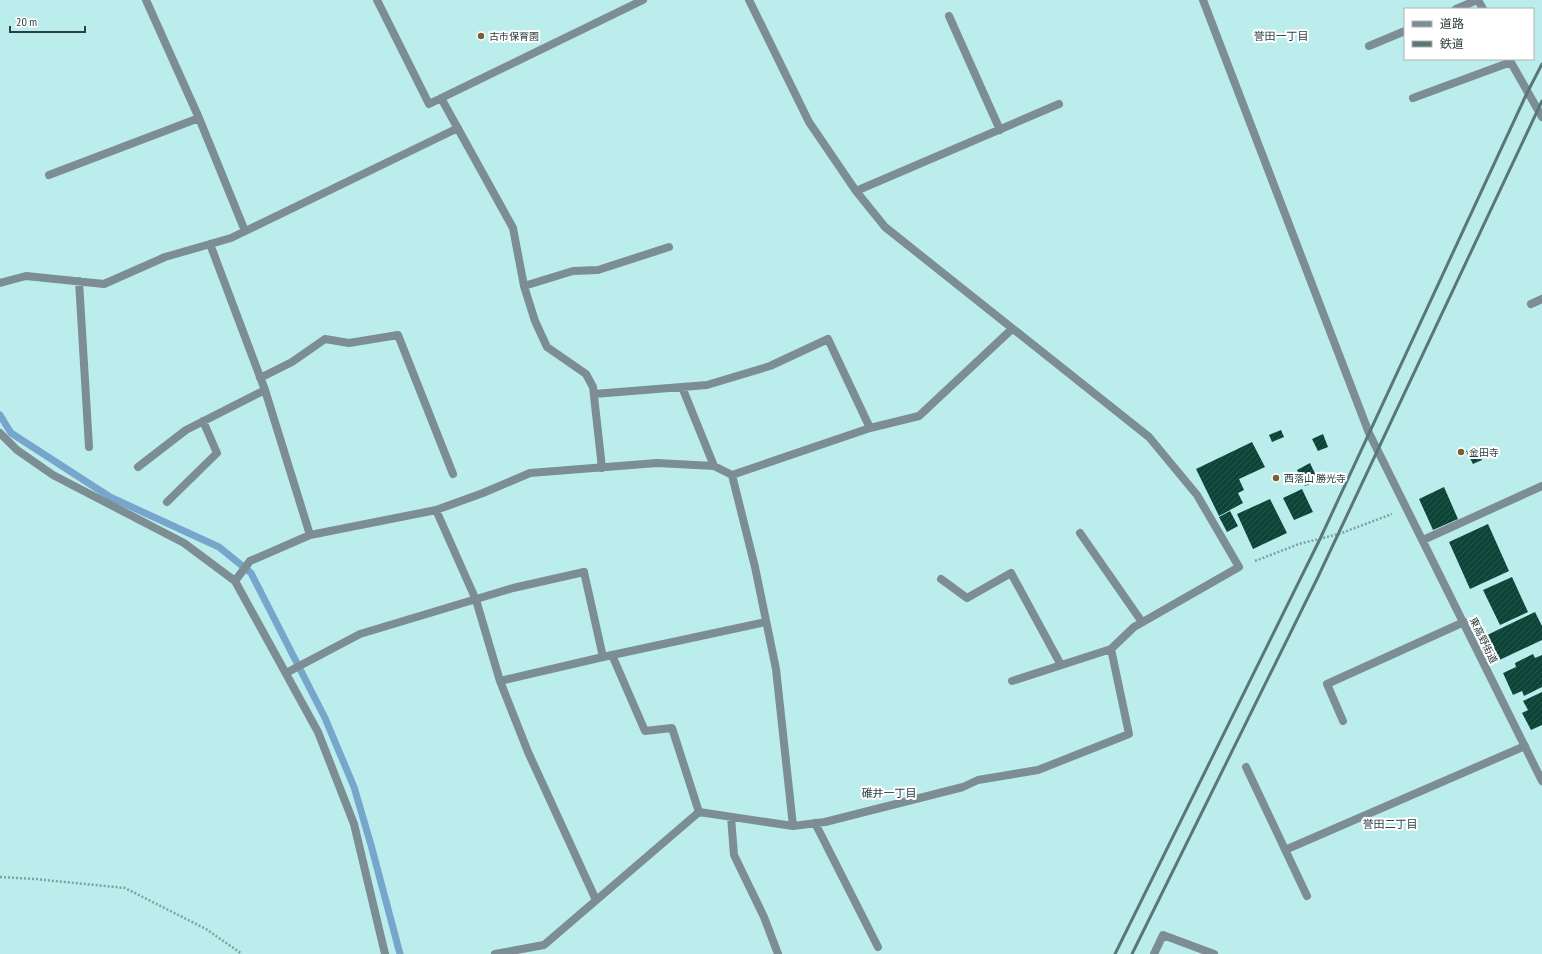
<svg xmlns="http://www.w3.org/2000/svg" width="1542" height="954" font-family="'PT Sans Narrow','Noto Sans JP',sans-serif">
<style>
.lines{fill:none;stroke-linecap:round;stroke-linejoin:round}
.stream{stroke:#77a6cc;stroke-width:7}
.building{fill:url(#building-hatch)}
.path{stroke:#7da1a1;stroke-width:2.5;stroke-dasharray:2 2;stroke-linecap:butt}
.service{stroke:#7c8d93;stroke-width:8}
.minor{stroke:#7c8d93;stroke-width:8}
.rail{stroke:#5a7777;stroke-width:3}
.poi-dot{fill:#7a6031;stroke:#fff;stroke-width:1.5}
.labels{text-anchor:middle;stroke-width:4;stroke-linejoin:round;paint-order:stroke}
.poi-label{font-size:10px;fill:#2d4040;stroke:#fff;text-anchor:start}
.street-label{font-size:10px;fill:#2d4040;stroke:#fff}
.neighbourhood-label{font-size:11px;fill:#2d4040;stroke:#fff}
</style>
<defs>
<pattern id="building-hatch" width="6" height="6" patternUnits="userSpaceOnUse"><rect width="6" height="6" fill="#0c4437"/><path d="M-1 1l2-2M0 6l6-6M5 7l2-2" fill="none" stroke="#27584c"/></pattern>
</defs>
<rect width="100%" height="100%" fill="#bceded"/>
<g class="lines">
<path class="stream" d="M0 415 11 433 110 497 219 547 251 573 325 718 354 787 371 845 400 954"/>
</g>
<path class="building" d="M1281 430 1284 437 1272 442 1269 435Z
M1323 434 1328 447 1318 451 1312 439Z
M1252 442 1265 467 1239 479 1244 490 1238 493 1243 503 1219 516 1196 469Z
M1475 447 1482 460 1473 464 1466 451Z
M1310 463 1318 480 1305 486 1297 470Z
M1444 487 1458 519 1433 530 1419 499Z
M1302 489 1313 512 1294 520 1283 498Z
M1270 499 1287 533 1253 549 1237 514Z
M1230 511 1238 526 1227 532 1219 517Z
M1488 524 1509 571 1470 589 1449 542Z
M1512 577 1528 612 1500 625 1483 590Z
M1535 612 1542 626V640L1493 663 1481 638Z
M1533 654 1535 658 1542 655V687L1524 696 1522 691 1513 695 1503 673 1516 667 1515 663Z
M1542 692V725L1531 730 1522 713 1528 710 1523 701Z"/>
<g class="lines">
<path class="path" d="M1255 561 1299 544 1339 534 1392 514
M0 877 35 879 125 888 206 929 242 954"/>
<path class="service" d="M612 655 645 731 672 728 699 812
M286 673 360 634 513 588 584 572
M1343 721 1327 684 1464 622
M1246 767 1307 896
M1285 850 1525 746"/>
<path class="minor" d="M146 0 199 118 245 231
M377 0 429 104 643 0
M749 0 809 122 856 191 885 227 1149 437 1197 495 1239 567 1134 627 1111 649 1012 681
M1203 0 1369 433 1542 781
M1478 0 1483 9
M1456 9 1477 0
M949 16 1000 130
M1369 46 1405 31
M1509 59 1542 117
M441 98 513 228 524 286 535 321 547 347 586 374 593 387 602 468
M1413 98 1511 62
M49 175 199 118
M856 191 1059 104
M210 244 265 390 310 535
M79 281 89 447
M0 283 26 276 104 284 165 257 231 238 458 128
M524 286 573 271 598 270 669 247
M1531 304 1542 299
M260 378 292 362 325 339 349 343 398 335 453 474
M682 387 714 466
M594 394 707 385 770 366 828 339 870 428
M0 433 17 450 53 475 184 543 235 581 318 732 354 824 385 954
M138 467 186 430 265 390
M167 502 217 453 203 421
M436 510 476 600 500 681 528 752 596 900
M1080 533 1142 622
M1423 540 1542 486
M584 572 603 657
M941 579 967 598 1011 573 1061 665
M235 581 250 561 310 535 436 510 483 493 530 473 657 463 714 466 732 475
M500 681 603 657 766 622
M731 817 734 855 764 917 778 954
M815 823 878 947
M793 826 825 822 963 787 978 780 1038 770 1129 734 1111 649
M495 954 544 945 699 812 793 826 776 669 755 567 732 475 870 428 919 416 1012 329
M1154 954 1163 935 1214 954"/>
<path class="rail" d="M1115 954 1320 539 1527 93 1542 64
M1132 954 1317 579 1542 101"/>
</g>
<g class="poi-dot">
<circle cx="481" cy="36" r="4"/>
<circle cx="1461" cy="452" r="4"/>
<circle cx="1276" cy="478" r="4"/>
</g>
<g class="labels">
<g class="poi-label">
<text x="489" y="40">古市保育園</text>
<text x="1469" y="456">金田寺</text>
<text x="1284" y="482">西落山 勝光寺</text>
</g>
<g class="street-label">
<text transform="translate(1484 640) rotate(64)" y="4">東高野街道</text>
</g>
<g class="neighbourhood-label">
<text x="1281" y="40">誉田一丁目</text>
<text x="889" y="797">碓井一丁目</text>
<text x="1390" y="828">誉田二丁目</text>
</g>
</g>
<rect x="1404" y="8" width="130" height="52" fill="#ffffff" stroke="#abb3b3"/>
<rect x="1412" y="21" width="20" height="6" fill="#7c8d93" stroke="#abb3b3"/>
<text x="1440" y="28" font-size="12" fill="#2d4040">道路</text>
<rect x="1412" y="41" width="20" height="6" fill="#5a7777" stroke="#abb3b3"/>
<text x="1440" y="48" font-size="12" fill="#2d4040">鉄道</text>
<path d="M10 26v6h75v-6" fill="none" stroke="#2d4040" stroke-width="2"/>
<text x="16" y="26" font-size="12" fill="#2d4040" stroke="#ffffff" stroke-width="3" paint-order="stroke">20 m</text>
</svg>
